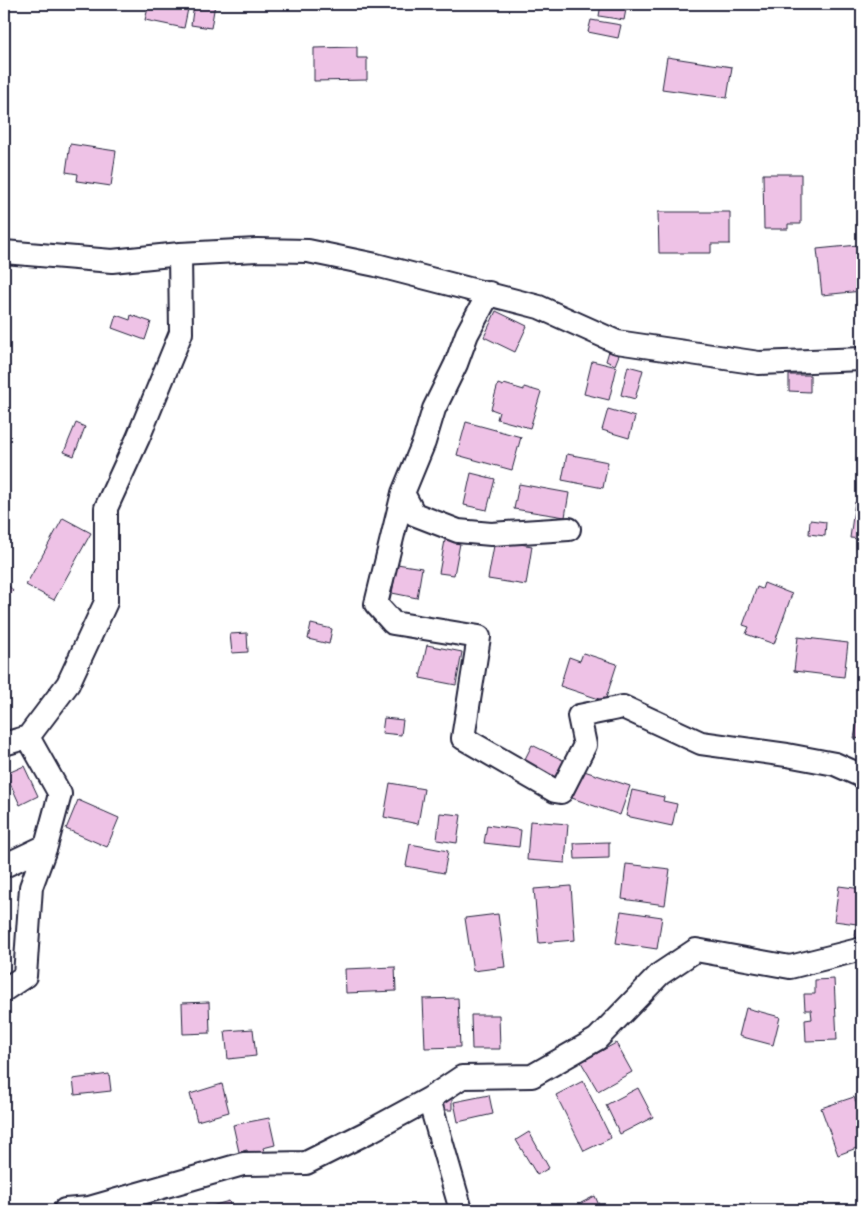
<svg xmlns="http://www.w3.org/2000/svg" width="866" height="1214" font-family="Mynerve,sans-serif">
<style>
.building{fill:#eec2e6;stroke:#22223b}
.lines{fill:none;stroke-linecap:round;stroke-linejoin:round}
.street-casing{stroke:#22223b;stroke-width:26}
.street{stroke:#fff;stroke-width:22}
</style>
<rect width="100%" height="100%" fill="#fff"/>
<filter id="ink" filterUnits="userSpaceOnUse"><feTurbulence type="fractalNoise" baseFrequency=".02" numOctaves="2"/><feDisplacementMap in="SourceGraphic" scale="10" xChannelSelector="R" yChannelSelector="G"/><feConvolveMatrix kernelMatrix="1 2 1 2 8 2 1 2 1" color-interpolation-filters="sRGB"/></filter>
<g filter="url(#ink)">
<path class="building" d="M149 4H189L184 28 145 20Z
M194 4H215L211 28 191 25Z
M601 4H627L624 20 599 16Z
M591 20 621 25 618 38 588 32Z
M357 47V58H367V80L314 81V48Z
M667 57 732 67 727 98 662 89Z
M70 144 116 151 111 186 77 181 78 174 66 172Z
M763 174H801V224H788V229H764Z
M658 212H730V244H711V253H659Z
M858 245 862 291 822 295 817 249Z
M496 311 527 326 515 352 484 337Z
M116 315 130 320 131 315 151 322 145 340 112 328Z
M609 351 619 355 615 365 606 361Z
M592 361 617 367 609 400 584 394Z
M628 366 643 370 635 399 621 395Z
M789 375H810V392L789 391Z
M498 384 503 386 504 384 524 390V387L541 392 530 428 497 419 499 412 491 409Z
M608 409 635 417 629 438 602 430Z
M466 422 521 437 512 470 457 455Z
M76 423 85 427 74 456 64 452Z
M567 454 608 462 603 488 562 480Z
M471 473 495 479 487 510 464 505Z
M519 484 569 493 565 517 514 509Z
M855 502 862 503V539L850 538Z
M63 518 91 533 54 600 26 585Z
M810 520 826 522 825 536 809 534Z
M446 535 461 538 454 575 439 573Z
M495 540 532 546 526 585 488 579Z
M397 564 422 568 417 598 392 593Z
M4 580 13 591 4 600Z
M764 583 792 594 774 644 746 634 749 627 743 625 757 587 762 589Z
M311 624 332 629 329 644 308 639Z
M247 633 248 652 232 653 230 634Z
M798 637 848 643 844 677 794 671Z
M427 645 462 652 456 685 420 678Z
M583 653 617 664 605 701 560 686 569 657 580 661Z
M862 700V739L854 738Z
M384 718 403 720 401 735 382 733Z
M532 745 569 763 561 780 523 763Z
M24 766 38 796 20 805 6 774Z
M578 769 630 786 620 815 569 797Z
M390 783 424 789 418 824 384 817Z
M632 790 664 797 663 801 677 804 672 826 626 816Z
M78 800 119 818 107 847 66 829Z
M440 813 461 815 457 843 437 840Z
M530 821 568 824 565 863 527 860Z
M487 825 521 830 519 847 484 843Z
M609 842V858L575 859 574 843Z
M410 844 448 851 444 873 406 866Z
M626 864 670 869 665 905 622 899Z
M571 886 575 940 539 943 534 889Z
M839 886 862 889V938L855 937 857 924 834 921Z
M621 911 662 917 657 949 616 943Z
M498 914 505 967 473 971 465 918Z
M4 917 11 929 4 934Z
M395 967 396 991 346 993 345 969Z
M834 979 837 1040 806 1041 805 1020 812 1019 811 1010H805L804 994H815V980Z
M458 998 460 1047 425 1048 423 999Z
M209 1002 210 1033 183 1034 182 1003Z
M746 1008 780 1017 773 1045 739 1036Z
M471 1015H499L500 1049H472Z
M253 1029 256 1056 228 1059 225 1031Z
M616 1043 632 1072 598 1091 581 1062Z
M109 1074 111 1091 75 1095 73 1079Z
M583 1081 611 1138 584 1151 556 1095Z
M222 1084 229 1112 197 1121 190 1094Z
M638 1088 653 1117 620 1134 606 1105Z
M489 1095 493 1114 458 1122 454 1102Z
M443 1096H452V1110H443Z
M854 1097 862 1119V1146L838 1155 821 1108Z
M269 1118 275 1145 263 1148 265 1154 249 1158 247 1150 239 1152 233 1125Z
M529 1132 549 1168 537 1175 516 1140Z
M595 1196 601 1210H584L581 1203Z
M229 1201 231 1210H198Z"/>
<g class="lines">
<defs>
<path id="street" d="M4 252 112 261 180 254 257 250 308 251 376 265 539 307 617 342 759 363 862 359
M489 293 467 334 456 364 434 409 424 442 403 493 414 514 458 531 491 534 569 529
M403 493 376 604 393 623 479 637 463 738 555 791 561 792 585 745 579 716 623 707 701 743 787 755 835 764 862 776
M4 744 28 737
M4 866 46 846
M4 990 25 976 31 887 46 846 60 794 28 737 68 684 106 602V508L138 438 181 333 180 254
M429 1099 461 1210
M65 1210 89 1208 243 1164 306 1163 370 1131 429 1099 462 1077 532 1076 597 1039 660 974 696 950 790 967 862 949"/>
</defs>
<use href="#street" class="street-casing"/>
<use href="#street" class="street"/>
</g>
</g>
<rect width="866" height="1214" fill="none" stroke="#fff" stroke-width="20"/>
<rect x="10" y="10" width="846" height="1194" fill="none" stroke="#22223b" stroke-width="2" filter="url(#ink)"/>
</svg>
